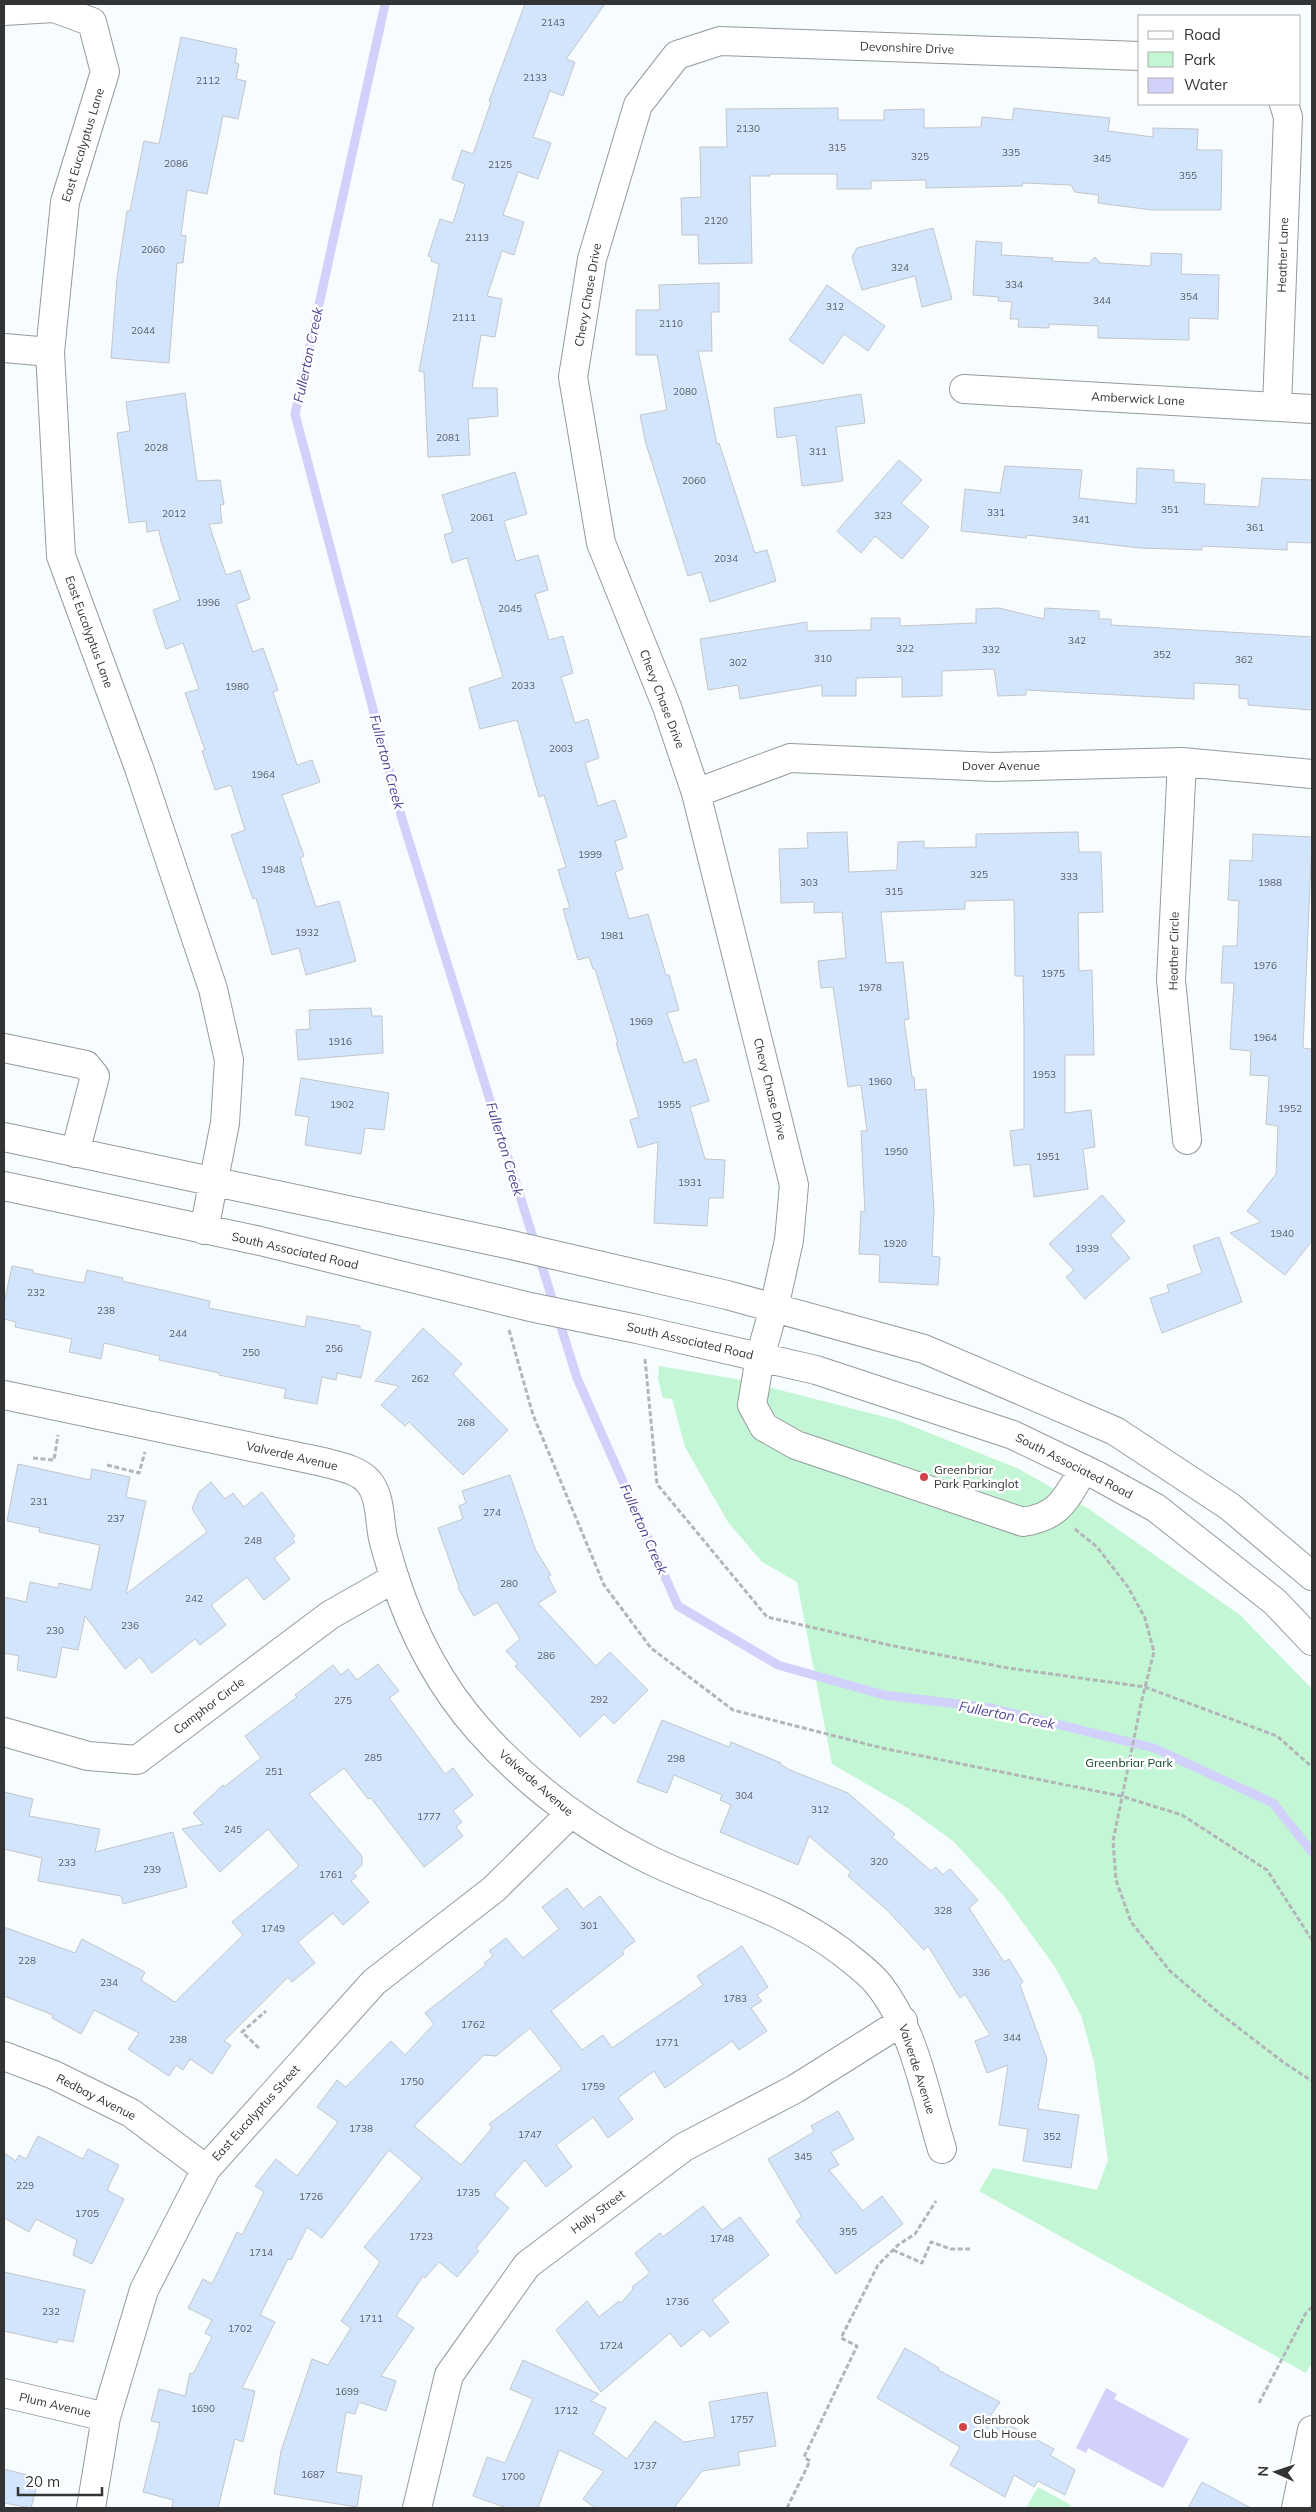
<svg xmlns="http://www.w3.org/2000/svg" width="1316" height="2512" font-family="Mulish,sans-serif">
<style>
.green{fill:#c3f6d5}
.water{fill:#d1d1fb}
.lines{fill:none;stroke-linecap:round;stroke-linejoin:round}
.stream{stroke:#d1d1fb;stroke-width:9}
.building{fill:#d2e5fd;stroke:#c3c6ca;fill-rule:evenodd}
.minor-casing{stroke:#959a9c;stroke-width:30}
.path{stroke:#b2b6b8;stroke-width:3;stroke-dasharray:5 2.5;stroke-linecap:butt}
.minor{stroke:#fff;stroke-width:28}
.poi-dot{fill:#d24248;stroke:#fff;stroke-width:2}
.labels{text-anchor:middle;stroke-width:5;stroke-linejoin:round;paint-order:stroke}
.number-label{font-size:10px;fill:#5a6067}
.street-label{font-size:12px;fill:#323435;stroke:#fff}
.poi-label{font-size:12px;fill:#323435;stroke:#fff;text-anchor:start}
.park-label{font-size:12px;fill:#0f472a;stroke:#fff}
.water-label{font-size:14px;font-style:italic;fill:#504797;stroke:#fff}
</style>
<rect width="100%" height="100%" fill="#f7fcfe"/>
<path class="green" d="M659 1366 736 1379 897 1420 1019 1469 1089 1509 1240 1615 1312 1689V2362L1306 2373 979 2191 993 2168 1097 2190 1108 2160 1094 2062 1081 2015 1055 1967 1003 1895 953 1841 906 1807 832 1764 797 1582 762 1562 728 1522 685 1447 672 1399 663 1398 658 1379Z
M1038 2487 1071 2505 1069 2508H1026Z"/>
<path class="water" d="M1106 2388 1117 2394 1114 2399 1189 2439 1163 2488 1088 2448 1086 2453 1076 2448Z"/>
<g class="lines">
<path class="stream" d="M385 4 295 414 402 819 577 1378 678 1606 778 1665 884 1695 991 1708 1154 1748 1273 1803 1312 1852"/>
</g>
<path class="building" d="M525 4H605L566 59 575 62 563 96 550 91 533 137 551 143 538 179 518 172 503 215 524 222 514 255 502 251 487 296 502 299 495 337 481 335 472 388H497L498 416 468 419 470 455 428 457 424 372 419 371 439 264 431 261 432 258 428 256 440 219 453 223 465 184 452 179 462 150 473 154 491 102 489 101Z
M181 37 237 49 235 63 239 64 236 79 246 81 238 119 223 116 207 194 187 190 181 235 186 236 183 263H177L169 363 111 358 117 278 127 211H130L144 141 159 144Z
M838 108V120H884V110L924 109V128L981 127 982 117 1012 120 1014 108 1110 118 1108 131 1153 137V128L1198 129 1197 150H1222L1221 210H1152L1098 203 1099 195 1075 192 1071 185 1023 183 1022 186 926 188V180L871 181V189H837V174H770V176H750L752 263 699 264 698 235H682L681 198 701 197 700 147H727L726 109Z
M933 228 952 299 922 307 915 276 862 290 852 257 857 248Z
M976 241 1002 243 1001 255 1053 258 1052 261 1089 263 1095 257 1100 263 1151 266V253L1182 254 1181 274 1219 275 1218 319 1189 318V340L1098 338V326L1049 324V328L1018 327 1019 319H1010L1012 302 998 301 999 297 973 295Z
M719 283V312H711L712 351H698L717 444 719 443 755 553 767 550 776 581 710 602 701 572 688 576 646 444 640 415 667 410 657 355H636V310H660L659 285Z
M827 285 885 326 868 351 844 334 823 364 789 340Z
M185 393 197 481 220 480 224 504 220 505 222 523 209 524 226 575 240 570 250 599 236 604 253 652 263 648 278 690 273 692 297 765 312 760 320 782 282 795 304 856 300 858 316 907 339 901 356 961 306 975 299 948 272 955 256 898 253 899 231 835 245 830 231 785 215 790 202 751 205 750 185 693 199 689 183 643 166 649 153 610 180 600 161 541 159 530 147 532 146 521 129 523 117 433 130 431 126 402Z
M861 394 865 423 836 427 843 481 802 486 796 435 777 438 774 408Z
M899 460 922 480 901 503 929 527 902 559 875 536 861 553 837 531Z
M1005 466 1082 470 1079 498 1136 504 1137 468 1174 470V482L1205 484 1204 504 1259 507 1262 478 1312 480V543L1287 542V550L1202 546V550L1140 548 1027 535 1026 538 961 531 965 489 1000 493Z
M515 472 527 514 504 521 516 561 538 555 548 590 535 594 549 640 563 636 573 673 561 677 575 723 588 719 599 758 585 763 598 806 615 800 627 837 615 841 623 869 615 872 629 919 648 914 666 975H669L679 1010 667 1013 684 1063 696 1059 709 1101 690 1107 705 1159 725 1160 723 1198H709L707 1226 654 1223 658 1142 638 1148 630 1120 639 1117 616 1043H618L595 969H593L589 957 578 960 563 909 570 908 558 870 566 867 544 795 539 797 517 720 480 729 469 688 503 677 467 558 452 563 444 535 453 532 442 495Z
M999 608 1044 619 1045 608 1099 611V619H1111V625L1312 637V710L1248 705V699L1239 698V685L1194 683V699L1026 690V695L998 696 994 669 942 671V696L902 697V677L856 678V696H822V685L740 699 738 685 708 690 700 639 807 622V631L871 630V618H900V626L976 623V609Z
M847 832 849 872 897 870 898 842 924 841V848L976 847V834L1078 832 1079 852H1101L1103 912 1078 913 1079 971 1092 970 1094 1055H1065V1113L1091 1110 1095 1147 1083 1149 1088 1189 1034 1197 1030 1164 1014 1166 1010 1131 1024 1129V1027L1023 976H1015L1014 900 965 901V909L881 912 886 963 903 962 909 1019 904 1020 912 1077H914L915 1090 926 1089 934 1210 932 1256 940 1257 938 1285 879 1282 880 1255 859 1254 861 1211 865 1212 861 1131H867L861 1085 848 1087 833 987 821 988 818 961 846 958 842 912 814 913V902L781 903 779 849 808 848 807 833Z
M1253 834 1312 837 1303 1048 1311 1049 1312 1051V1241L1285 1275 1230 1233 1261 1222 1247 1211 1276 1174 1278 1126 1266 1124 1269 1076 1250 1075 1251 1051 1230 1049 1234 983H1221L1223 946H1237L1239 901 1228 900 1230 860 1252 861Z
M371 1008 372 1016H382L383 1053 298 1060 296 1030 310 1029 309 1010Z
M301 1078 389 1093 384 1130 365 1128 361 1154 305 1145 309 1117 295 1115Z
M1102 1195 1125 1221 1110 1235 1130 1258 1085 1299 1066 1277 1074 1270 1049 1244Z
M1219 1237 1242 1302 1162 1333 1150 1298 1169 1292 1167 1285 1202 1273 1193 1246Z
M12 1266 33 1270V1273L84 1283 87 1270 123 1278 122 1281 210 1301 209 1308 305 1327 307 1316 360 1326V1329L371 1332 361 1378 337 1373 336 1380 322 1377 317 1404 284 1398 286 1389 219 1375V1373L159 1360 160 1356 104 1343 101 1359 69 1352 72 1339 15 1327 16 1322 4 1319V1304Z
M423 1328 462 1364 453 1374 508 1430 463 1475 409 1422 405 1426 381 1405 399 1386 375 1381Z
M18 1464 90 1480 92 1469 130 1477 126 1497 146 1501 126 1594 207 1532 192 1509 199 1492 211 1482 225 1499 233 1493 244 1507 262 1492 295 1536 292 1539 295 1542 274 1558 290 1579 264 1600 247 1577 211 1605 226 1625 200 1645 195 1639 152 1673 140 1657 125 1669 85 1616 78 1650 62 1647 56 1678 17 1670 19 1656 4 1653V1597L26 1602 30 1582 58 1588 59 1583 91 1590 100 1545 39 1532 40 1528 7 1521Z
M510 1475 535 1549 551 1575 548 1577 556 1592 538 1603 596 1666 610 1652 648 1690 614 1724 604 1714 580 1737 515 1666 518 1664 506 1651 520 1639 497 1602 474 1616 458 1588 459 1587 438 1528 463 1519 459 1506 466 1503 462 1491Z
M378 1664 399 1691 389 1698 445 1774 453 1768 473 1795 453 1811 462 1822 456 1827 463 1836 424 1867 371 1798 368 1799 344 1768 309 1794 362 1856V1865L353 1873 357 1876 351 1881 369 1902 343 1925 333 1913 298 1942 315 1963 292 1982 288 1977 224 2041 231 2045 212 2074 190 2059 183 2070 176 2065 169 2076 128 2049 139 2033 94 2010 81 2034 52 2018 53 2015 4 1996V1927L75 1953 82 1939 145 1972 141 1980 175 2002 243 1935 232 1922 299 1866 268 1829 220 1872 182 1829 203 1824 193 1813 223 1785 224 1787 261 1758 245 1736 297 1697 295 1695 333 1665 341 1675 348 1669 357 1680Z
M662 1720 729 1747 731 1742 781 1763 780 1764 790 1770 848 1793 895 1834 892 1837 931 1871 936 1867 943 1875 950 1869 978 1900 969 1908 1004 1962 1009 1959 1023 1982 1020 1985 1047 2059 1038 2109 1079 2115 1071 2168 1023 2161 1028 2129 999 2125 1008 2065 987 2073 975 2041 990 2035 965 1994 960 1998 928 1946 924 1950 887 1910 848 1876 851 1872 809 1836 798 1865 720 1832 731 1805 720 1800 722 1795 674 1775 667 1793 637 1782Z
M4 1792 33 1799 29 1816 100 1829 95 1852 173 1832 187 1887 123 1904 121 1896 38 1881 42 1858 4 1849Z
M567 1888 583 1909 600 1896 635 1941 622 1951 624 1954 551 2011 582 2050 603 2035 612 2048 703 1985 697 1976 742 1946 768 1987 757 1995 762 2001 751 2008 767 2031 739 2050 732 2041 665 2088 654 2071 618 2098 633 2119 608 2138 593 2117 556 2145 572 2167 546 2187 525 2160 494 2195 509 2208 476 2248 479 2251 457 2277 439 2262 425 2278 423 2276 396 2316 414 2328 381 2376 396 2381 386 2411 359 2402 355 2414 346 2412 336 2472 362 2476 357 2507 274 2494 281 2451 312 2359 328 2365 351 2328 341 2321 380 2262 364 2247 422 2178 389 2150 322 2238 307 2227 291 2260 288 2259 260 2315 275 2322 242 2388 255 2391 243 2442 235 2439 218 2508H172L173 2500 143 2492 160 2423 151 2421 159 2389 185 2396 190 2373 193 2374 212 2337 205 2333 212 2320 188 2308 203 2279 212 2284 237 2232 242 2235 264 2192 255 2186 276 2159 297 2176 338 2122 317 2107 337 2080 346 2087 391 2041 405 2055 434 2024 425 2013 486 1965 484 1963 493 1956 489 1951 506 1938 523 1958 559 1929 542 1907ZM530 2028 562 2069 489 2124 492 2128 461 2165 414 2126 484 2055 496 2056Z
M838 2111 854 2139 831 2152 839 2165 829 2170 863 2211 882 2196 903 2224 836 2274 796 2221 802 2217 768 2159 814 2132 811 2126Z
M38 2136 83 2159 88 2149 119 2165 107 2190 124 2199 92 2264 73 2255 77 2240 36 2219 29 2232 4 2218V2153L16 2161 19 2155 26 2159Z
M703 2206 722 2230 740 2217 769 2255 712 2300 729 2322 710 2337 703 2329 681 2347 670 2333 601 2392 556 2330 587 2301 599 2317 619 2301 621 2303 633 2289 632 2287 650 2273 635 2253 660 2233 663 2237Z
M4 2272 85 2290 73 2342 58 2339 57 2343 4 2331Z
M905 2348 939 2368 938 2370 1000 2402 991 2415 1054 2449 1050 2455 1075 2470 1065 2495 1038 2481 1034 2487 1014 2475 1005 2497 950 2465 960 2447 877 2398Z
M523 2360 599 2394 591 2401 606 2408 593 2434 627 2459 655 2421 684 2442 715 2437 709 2402 767 2392 776 2446 738 2452 740 2465 702 2471 674 2508H595L583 2499 604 2471 559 2450 538 2508H507L473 2496 487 2457 505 2463 533 2399 510 2389Z
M4 2469 39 2478 31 2508 4 2503Z
M1202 2482 1251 2508H1188Z"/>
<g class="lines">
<defs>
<path id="minor" d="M4 11 54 8 92 22 105 72 65 202 50 352 61 556 139 768 213 989 229 1060 225 1123 204 1230
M4 348 50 352
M964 389 1312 409
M1277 407 1288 117 1284 104
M1182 762 1171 980 1187 1140
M696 793 790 758 994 767 1182 762 1312 774
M4 1048 86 1065 95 1076 75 1153
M4 1137 507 1244 727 1295 924 1349 1115 1431 1229 1506 1312 1576
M4 1186 260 1241 530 1307 637 1329 816 1370 1013 1435 1096 1475 1156 1508 1275 1602 1312 1641
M4 1395 323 1462C337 1466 357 1469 368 1481 381 1496 379 1519 383 1538 386 1550 390 1563 394 1576 412 1632 440 1686 479 1730 525 1782 580 1824 642 1856 710 1891 778 1904 842 1952 854 1962 869 1972 879 1985 915 2031 925 2094 942 2149
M1084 1469C1065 1499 1061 1516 1023 1522L796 1445 764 1427 752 1405 760 1357 774 1308 789 1240 794 1185 696 793 667 707 601 543 573 377 592 259 638 105 677 55 720 41 1140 56
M4 1732 88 1756 137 1760 330 1615 395 1578
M4 2056 54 2075 131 2113 206 2169
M4 2393 106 2417
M91 2508 106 2417 144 2290 206 2169 374 1982 494 1889 570 1814
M417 2508 449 2375 527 2265 684 2147 795 2089 903 2021
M1296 2508 1312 2430"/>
</defs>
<use href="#minor" class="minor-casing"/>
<path class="path" d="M509 1330 533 1415 604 1585 651 1648 733 1710 882 1748 1121 1796 1182 1815 1267 1870 1312 1940
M645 1359 657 1484 767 1617 889 1645 1008 1668 1145 1687 1277 1736 1312 1767
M33 1458 54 1460 58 1435
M107 1465 139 1473 145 1452
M1075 1529 1097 1547 1128 1587 1145 1618 1154 1652 1142 1699 1113 1841 1116 1880 1131 1922 1170 1971 1218 2012 1283 2062 1312 2081
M259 2048 242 2032 266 2011
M893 2250 922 2263 931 2242 951 2249H970
M1259 2403 1306 2313 1312 2307
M787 2508 810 2461 804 2457 857 2346 841 2338 878 2265 898 2245 915 2234 936 2201"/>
<use href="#minor" class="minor"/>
</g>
<g class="poi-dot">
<circle cx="924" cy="1477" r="5"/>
<circle cx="963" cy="2427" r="5"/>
</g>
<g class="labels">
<g class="number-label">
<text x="553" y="26">2143</text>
<text x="535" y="81">2133</text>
<text x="208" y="84">2112</text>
<text x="748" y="132">2130</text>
<text x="837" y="151">315</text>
<text x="1011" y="156">335</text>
<text x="920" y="160">325</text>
<text x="1102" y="162">345</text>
<text x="176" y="167">2086</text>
<text x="500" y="168">2125</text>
<text x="1188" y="179">355</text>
<text x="716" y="224">2120</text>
<text x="477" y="241">2113</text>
<text x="153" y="253">2060</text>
<text x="900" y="271">324</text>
<text x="1014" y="288">334</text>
<text x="1189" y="300">354</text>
<text x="1102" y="304">344</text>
<text x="835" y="310">312</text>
<text x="464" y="321">2111</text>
<text x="671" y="327">2110</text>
<text x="143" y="334">2044</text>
<text x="685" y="395">2080</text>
<text x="448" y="441">2081</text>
<text x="156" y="451">2028</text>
<text x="818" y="455">311</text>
<text x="694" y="484">2060</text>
<text x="1170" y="513">351</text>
<text x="996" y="516">331</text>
<text x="174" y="517">2012</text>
<text x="883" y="519">323</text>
<text x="482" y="521">2061</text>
<text x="1081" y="523">341</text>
<text x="1255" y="531">361</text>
<text x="726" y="562">2034</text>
<text x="208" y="606">1996</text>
<text x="510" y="612">2045</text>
<text x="1077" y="644">342</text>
<text x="905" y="652">322</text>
<text x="991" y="653">332</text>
<text x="1162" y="658">352</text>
<text x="823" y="662">310</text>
<text x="1244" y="663">362</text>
<text x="738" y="666">302</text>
<text x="523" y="689">2033</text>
<text x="237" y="690">1980</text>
<text x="561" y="752">2003</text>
<text x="263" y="778">1964</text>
<text x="590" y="858">1999</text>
<text x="273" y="873">1948</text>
<text x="979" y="878">325</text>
<text x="1069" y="880">333</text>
<text x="809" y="886">303</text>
<text x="1270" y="886">1988</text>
<text x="894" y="895">315</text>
<text x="307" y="936">1932</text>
<text x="612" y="939">1981</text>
<text x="1265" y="969">1976</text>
<text x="1053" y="977">1975</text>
<text x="870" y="991">1978</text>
<text x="641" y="1025">1969</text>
<text x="1265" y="1041">1964</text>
<text x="340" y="1045">1916</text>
<text x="1044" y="1078">1953</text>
<text x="880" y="1085">1960</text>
<text x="342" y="1108">1902</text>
<text x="669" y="1108">1955</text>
<text x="1290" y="1112">1952</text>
<text x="896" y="1155">1950</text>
<text x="1048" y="1160">1951</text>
<text x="690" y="1186">1931</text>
<text x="1282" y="1237">1940</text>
<text x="895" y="1247">1920</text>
<text x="1087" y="1252">1939</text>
<text x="36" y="1296">232</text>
<text x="106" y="1314">238</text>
<text x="178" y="1337">244</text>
<text x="334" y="1352">256</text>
<text x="251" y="1356">250</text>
<text x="420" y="1382">262</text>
<text x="466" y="1426">268</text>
<text x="39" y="1505">231</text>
<text x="492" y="1516">274</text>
<text x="116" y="1522">237</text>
<text x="253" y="1544">248</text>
<text x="509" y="1587">280</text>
<text x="194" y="1602">242</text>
<text x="130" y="1629">236</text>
<text x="55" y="1634">230</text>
<text x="546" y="1659">286</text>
<text x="599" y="1703">292</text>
<text x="343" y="1704">275</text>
<text x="373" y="1761">285</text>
<text x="676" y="1762">298</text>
<text x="274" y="1775">251</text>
<text x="744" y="1799">304</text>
<text x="820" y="1813">312</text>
<text x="429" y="1820">1777</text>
<text x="233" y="1833">245</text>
<text x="879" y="1865">320</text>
<text x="67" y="1866">233</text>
<text x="152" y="1873">239</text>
<text x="331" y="1878">1761</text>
<text x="943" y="1914">328</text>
<text x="589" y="1929">301</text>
<text x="273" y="1932">1749</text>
<text x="27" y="1964">228</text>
<text x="981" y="1976">336</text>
<text x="109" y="1986">234</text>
<text x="735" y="2002">1783</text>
<text x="473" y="2028">1762</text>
<text x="1012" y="2041">344</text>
<text x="178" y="2043">238</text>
<text x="667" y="2046">1771</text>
<text x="412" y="2085">1750</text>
<text x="593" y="2090">1759</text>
<text x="361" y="2132">1738</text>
<text x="530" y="2138">1747</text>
<text x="1052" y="2140">352</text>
<text x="803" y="2160">345</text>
<text x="25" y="2189">229</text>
<text x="468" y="2196">1735</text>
<text x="311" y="2200">1726</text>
<text x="87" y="2217">1705</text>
<text x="848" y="2235">355</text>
<text x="421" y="2240">1723</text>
<text x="722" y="2242">1748</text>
<text x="261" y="2256">1714</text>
<text x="677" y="2305">1736</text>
<text x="51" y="2315">232</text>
<text x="371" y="2322">1711</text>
<text x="240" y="2332">1702</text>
<text x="611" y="2349">1724</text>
<text x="347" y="2395">1699</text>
<text x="203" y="2412">1690</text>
<text x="566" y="2414">1712</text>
<text x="742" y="2423">1757</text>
<text x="645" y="2469">1737</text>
<text x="313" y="2478">1687</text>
<text x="513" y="2480">1700</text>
</g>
<g class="street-label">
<text transform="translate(907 48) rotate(2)" y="4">Devonshire Drive</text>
<text transform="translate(83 145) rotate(-73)" y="4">East Eucalyptus Lane</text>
<text transform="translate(1283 255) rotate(-88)" y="4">Heather Lane</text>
<text transform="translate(588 295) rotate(-80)" y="4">Chevy Chase Drive</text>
<text transform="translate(1138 399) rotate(3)" y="4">Amberwick Lane</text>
<text transform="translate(89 632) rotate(70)" y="4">East Eucalyptus Lane</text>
<text transform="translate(662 699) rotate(69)" y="4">Chevy Chase Drive</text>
<text x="1001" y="770">Dover Avenue</text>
<text transform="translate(1174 951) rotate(-89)" y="4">Heather Circle</text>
<text transform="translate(770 1089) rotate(76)" y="4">Chevy Chase Drive</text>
<text transform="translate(295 1251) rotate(13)" y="4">South Associated Road</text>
<text transform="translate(690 1341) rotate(13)" y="4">South Associated Road</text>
<text transform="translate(292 1456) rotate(13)" y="4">Valverde Avenue</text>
<text transform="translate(1074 1466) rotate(27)" y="4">South Associated Road</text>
<text transform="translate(209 1706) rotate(-37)" y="4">Camphor Circle</text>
<text transform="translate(536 1783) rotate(41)" y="4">Valverde Avenue</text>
<text transform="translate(917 2069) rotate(72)" y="4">Valverde Avenue</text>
<text transform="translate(96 2097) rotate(27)" y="4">Redbay Avenue</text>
<text transform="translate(256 2113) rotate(-48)" y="4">East Eucalyptus Street</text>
<text transform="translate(598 2212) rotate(-37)" y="4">Holly Street</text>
<text transform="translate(55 2405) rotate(13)" y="4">Plum Avenue</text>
</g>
<g class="poi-label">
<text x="934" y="1474">Greenbriar<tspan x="934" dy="14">Park Parkinglot</tspan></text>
<text x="973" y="2424">Glenbrook<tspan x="973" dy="14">Club House</tspan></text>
</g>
<g class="park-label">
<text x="1129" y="1767">Greenbriar Park</text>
</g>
<g class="water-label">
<text transform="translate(308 355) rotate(-78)" y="5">Fullerton Creek</text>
<text transform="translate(387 762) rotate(75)" y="5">Fullerton Creek</text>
<text transform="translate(505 1149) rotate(73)" y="5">Fullerton Creek</text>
<text transform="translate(644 1529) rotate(66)" y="5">Fullerton Creek</text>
<text transform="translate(1007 1715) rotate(11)" y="5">Fullerton Creek</text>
</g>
</g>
<rect width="1316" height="2512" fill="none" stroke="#323435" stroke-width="10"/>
<rect x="1138" y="15" width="162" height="90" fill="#ffffff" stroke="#adaeae"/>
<rect x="1148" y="31" width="25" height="8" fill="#ffffff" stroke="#adaeae"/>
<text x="1184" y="40" font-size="15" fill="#323435">Road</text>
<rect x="1148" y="52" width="25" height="15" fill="#c3f6d5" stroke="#adaeae"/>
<text x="1184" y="65" font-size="15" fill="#323435">Park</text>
<rect x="1148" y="78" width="25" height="15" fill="#d1d1fb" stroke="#adaeae"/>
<text x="1184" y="90" font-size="15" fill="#323435">Water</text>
<g transform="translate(1276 2472) rotate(273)" stroke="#ffffff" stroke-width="4" paint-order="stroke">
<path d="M0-4L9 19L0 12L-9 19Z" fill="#323435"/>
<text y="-8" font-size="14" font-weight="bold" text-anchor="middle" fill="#323435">N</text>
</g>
<path d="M18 2487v8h84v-8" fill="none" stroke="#323435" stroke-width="2.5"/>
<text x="25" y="2487" font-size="15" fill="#323435" stroke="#ffffff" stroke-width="4" paint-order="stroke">20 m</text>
</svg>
